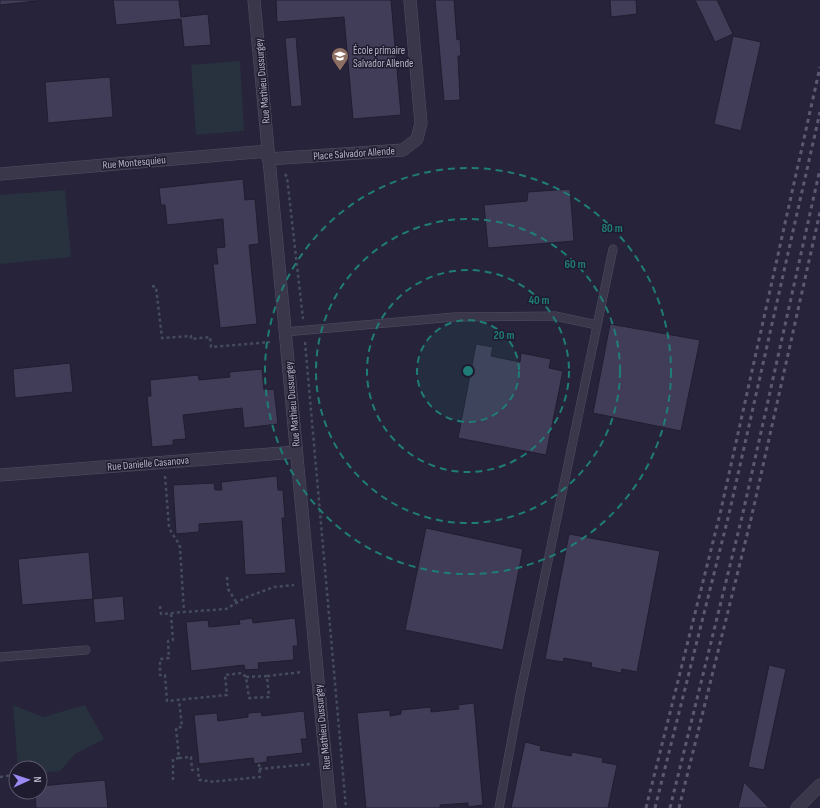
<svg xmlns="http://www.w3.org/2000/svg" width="820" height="808" font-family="'Sofia Sans Condensed',sans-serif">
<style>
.green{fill:#28313e}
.building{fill:#413d58;stroke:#211e31}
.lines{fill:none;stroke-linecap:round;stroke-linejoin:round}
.service-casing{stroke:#524f62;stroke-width:9}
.minor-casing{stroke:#524f62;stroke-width:13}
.path{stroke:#454c5b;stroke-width:2.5;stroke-dasharray:3 3;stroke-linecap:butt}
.service{stroke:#3a374b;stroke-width:8}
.minor{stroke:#3a374b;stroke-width:12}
.rail{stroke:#5d5972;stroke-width:3;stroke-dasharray:4 4;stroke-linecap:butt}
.ring{fill:none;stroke:#207c77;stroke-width:2;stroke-dasharray:7 5}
.labels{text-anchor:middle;stroke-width:3;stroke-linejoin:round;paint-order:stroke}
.poi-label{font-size:11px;fill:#b6b2c6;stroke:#1f1c2f;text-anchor:start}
.street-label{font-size:11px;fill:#b6b2c6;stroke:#1f1c2f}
.centre{fill:#207c77;stroke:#1f1c2f;stroke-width:2}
.ring-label{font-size:12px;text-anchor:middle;font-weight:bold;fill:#207c77;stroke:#1f1c2f;stroke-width:3;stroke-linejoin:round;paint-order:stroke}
</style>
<rect width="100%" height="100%" fill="#26233a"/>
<path class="green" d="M240 61 244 131 196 135 191 65Z
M65 190 71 257 0 264V195Z
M13 705 43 717 85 705 104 739 75 754 60 771 40 773V768H18Z"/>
<path class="building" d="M0 0H37V1L0 5Z
M113 0H179L181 17 208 14 211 45 184 47 181 19 116 25Z
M276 0H391L401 115 353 119 344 17 277 22Z
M435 0H454L457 40 460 39 461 56H458L460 100 444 101Z
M610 0H636L637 14 611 17Z
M695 0H717L733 34 715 42Z
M733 36 761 42 741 131 714 124Z
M296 37 302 106 291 107 285 38Z
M110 77 113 117 48 123 45 82Z
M243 179 245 200 255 199 259 244 249 245 257 324 220 328 213 264H218L216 248 225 247 223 219 167 225 165 205H161L159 188Z
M570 189 574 241 488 248 484 205 527 201 528 192Z
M610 324 700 340 681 431 593 413Z
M476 344 493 347 491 356 520 362 521 353 551 359 549 368 563 371 546 455 458 438Z
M70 363 73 392 15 398 13 369Z
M262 369 264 390 274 389 278 424 244 428 242 408 183 415 186 439 173 440V445L152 447 147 396H151L150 380 198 375 199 380 230 377 229 372Z
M277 476 278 490H283L285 518H282L286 573 245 575 242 521 199 524V532L176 534 173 485 214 483 215 490H222L221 482Z
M426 528 523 549 503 650 405 630Z
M569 534 660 551 637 672 622 669 621 673 591 667 592 663 564 658 563 662 545 659Z
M89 552 93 599 22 605 18 559Z
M123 596 125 620 95 623 93 599Z
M252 618 253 623 295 618 298 646H293L294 660 258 663 259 669 245 670 244 665 191 671 186 622 208 620 209 627 240 624 239 620Z
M769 665 786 669 764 770 748 767Z
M474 703 483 805 468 807V803L440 805V808H366L357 713 390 710V716L401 714V710L431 707V712L459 709 458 705Z
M304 711 307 739H301L303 753 267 757V762L254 764 253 758 199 764 194 715 217 713 218 721 248 717V713L261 712 262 716Z
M525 742 541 746 540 750 571 756 572 752 603 758 602 762 617 765 608 808H511Z
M105 780 108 808H36L35 792H40V786Z
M744 782 769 808H738Z"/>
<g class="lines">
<defs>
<path id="service" d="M285 332 454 317 555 316 597 325
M0 657 86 650
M499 808 520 695 613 249"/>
<path id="minor" d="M254 0 330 808
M268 159 403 150 417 139 421 123 410 0
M0 174 268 151
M0 475 296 452
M797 808 820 785"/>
</defs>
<use href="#service" class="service-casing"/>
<use href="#minor" class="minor-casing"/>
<path class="path" d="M285 174 287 177 303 319
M152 286 156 287 162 338 191 336V339L210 337 211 347 270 342
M305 342 346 808
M165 476 169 527C172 535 177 539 180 547L184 612 226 609 247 597 274 587 294 585
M227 577 228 589 237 603
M160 606 161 614 184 612
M171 614 173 640 168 641 169 658 160 659V675H165L167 701 227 695 225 675 242 673 246 677 249 698 269 697 267 676 302 672
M246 677 267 676
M179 758 191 757 192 770 198 769 199 780H204L209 782 260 777 259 764
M259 769 311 764
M0 777 13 775
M173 780V759L179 758 176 728 182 727 179 700"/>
<use href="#service" class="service"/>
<use href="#minor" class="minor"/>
<path class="rail" d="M646 808 720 514 820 67
M655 808 729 514 820 112
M670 808 742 517 820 169
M679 808 751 519 820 212"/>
</g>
<circle cx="468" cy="371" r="51" fill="#207c77" fill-opacity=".12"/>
<g class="ring">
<circle cx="468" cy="371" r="51"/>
<circle cx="468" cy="371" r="101"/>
<circle cx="468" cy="371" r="152"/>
<circle cx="468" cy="371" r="203"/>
</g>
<defs>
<symbol id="school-pin" viewBox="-11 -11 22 30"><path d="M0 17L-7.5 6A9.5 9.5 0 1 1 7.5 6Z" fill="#8d6e63" stroke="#1f1c2f"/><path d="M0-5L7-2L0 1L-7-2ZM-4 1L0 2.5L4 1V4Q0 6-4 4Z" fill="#fff"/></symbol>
</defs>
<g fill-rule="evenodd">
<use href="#school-pin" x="330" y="46" width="20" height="27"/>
</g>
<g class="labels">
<g class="poi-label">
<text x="353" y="54">École primaire<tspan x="353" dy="13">Salvador Allende</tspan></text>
</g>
<g class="street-label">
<text transform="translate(262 81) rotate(-95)" y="4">Rue Mathieu Dussurgey</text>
<text transform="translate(354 153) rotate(-4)" y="4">Place Salvador Allende</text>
<text transform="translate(134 162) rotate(-5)" y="4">Rue Montesquieu</text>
<text transform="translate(292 404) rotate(-95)" y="4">Rue Mathieu Dussurgey</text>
<text transform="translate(148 463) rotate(-5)" y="4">Rue Danielle Casanova</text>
<text transform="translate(322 727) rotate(-96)" y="4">Rue Mathieu Dussurgey</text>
</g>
</g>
<circle cx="468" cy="371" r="6" class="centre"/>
<g class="ring-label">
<text x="612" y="232">80 m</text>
<text x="575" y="268">60 m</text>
<text x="539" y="304">40 m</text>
<text x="504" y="339">20 m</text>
</g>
<g transform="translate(28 780) rotate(87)"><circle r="19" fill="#1f1c2f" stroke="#5b586b"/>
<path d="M0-3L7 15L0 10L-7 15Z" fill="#9c8af3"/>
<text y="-6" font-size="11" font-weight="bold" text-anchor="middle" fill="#b6b2c6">N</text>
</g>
</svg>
